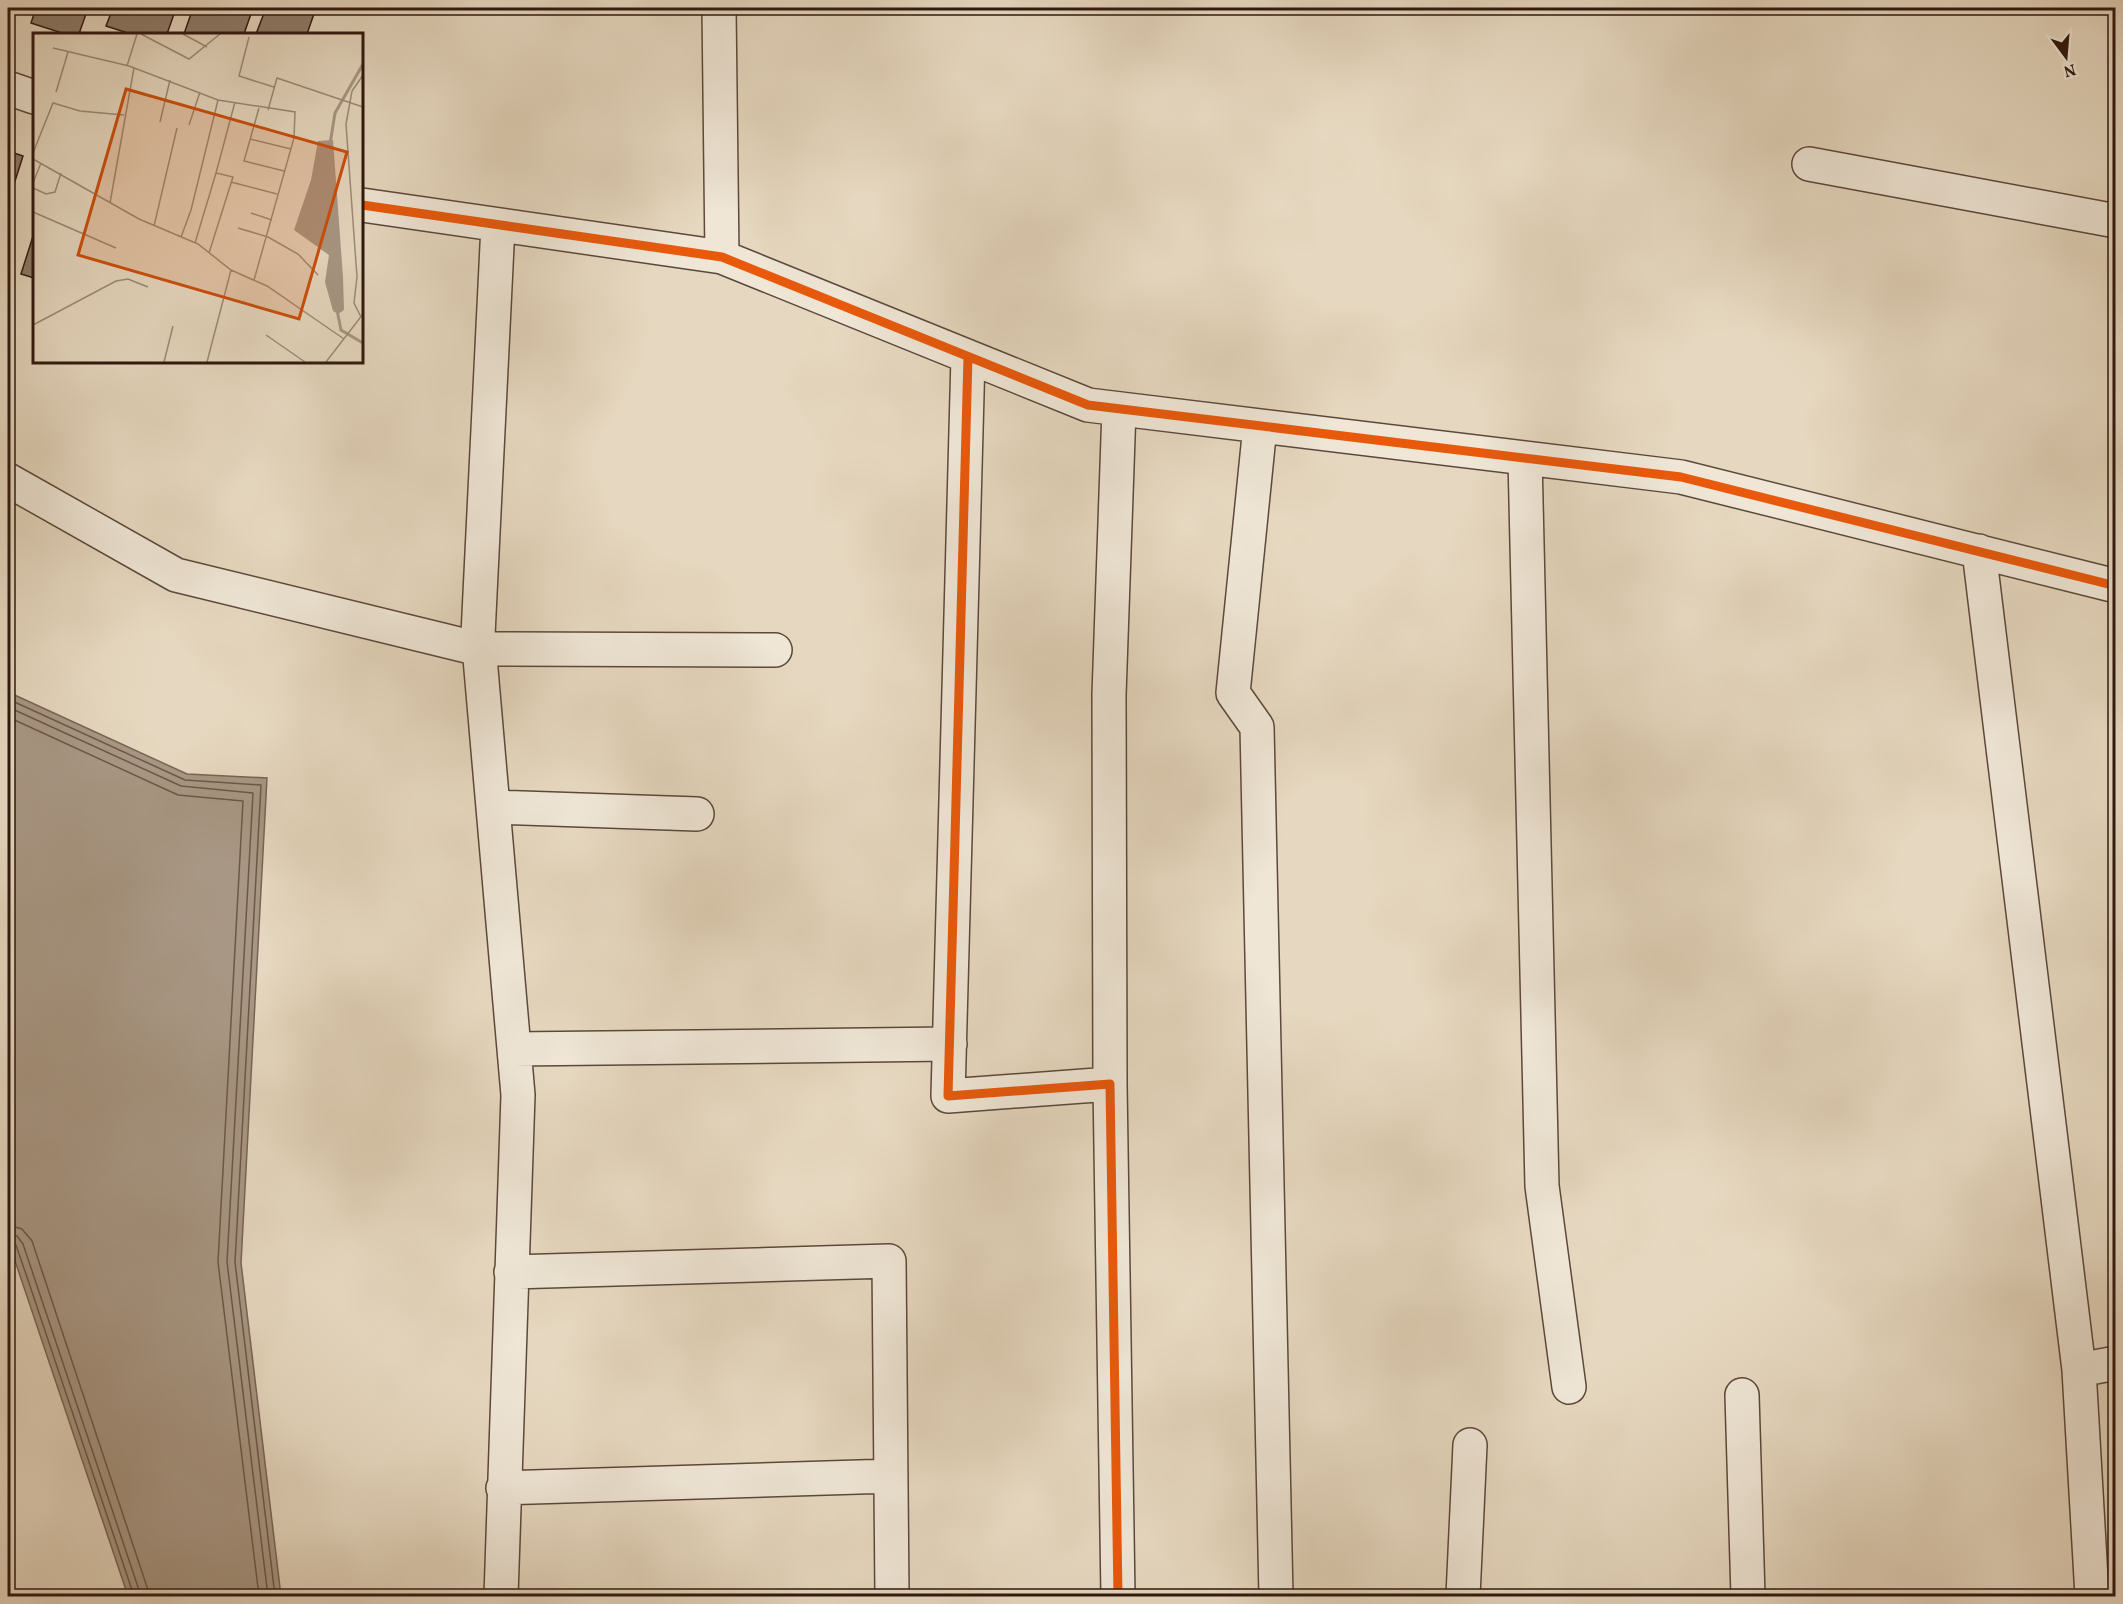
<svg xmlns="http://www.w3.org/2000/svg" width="2123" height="1604" font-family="Vollkorn,serif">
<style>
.water{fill:#a89784;stroke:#786455;stroke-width:1.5}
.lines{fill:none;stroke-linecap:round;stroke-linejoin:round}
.shore{stroke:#6c584a;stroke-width:1.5}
.building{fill:#8e7c6b;stroke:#2f180f;stroke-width:1.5}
.minor-casing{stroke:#5d483b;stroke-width:36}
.minor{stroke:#efe6d6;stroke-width:33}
.cycleway-casing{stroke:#efe6d6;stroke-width:13}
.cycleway{stroke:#e8590c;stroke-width:9}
.inset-river{fill:none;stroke:#a89784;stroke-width:3}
.inset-road{fill:none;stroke:#9d8b79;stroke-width:1.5}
.view{fill:#cc4f0c;fill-opacity:0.15;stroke:#cc4f0c;stroke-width:3}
.inset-edge{fill:none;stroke:#2f180f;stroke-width:3}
</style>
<rect width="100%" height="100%" fill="#e6d8c0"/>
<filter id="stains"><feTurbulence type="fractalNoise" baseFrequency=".00333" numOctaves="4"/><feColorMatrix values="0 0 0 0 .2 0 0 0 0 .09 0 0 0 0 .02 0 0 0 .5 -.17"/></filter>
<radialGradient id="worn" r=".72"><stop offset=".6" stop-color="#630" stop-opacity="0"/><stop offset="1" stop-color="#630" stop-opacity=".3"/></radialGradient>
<path class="water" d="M8 692 187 774 267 778 241 1263 281 1596H128L8 1240Z"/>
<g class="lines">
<path class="shore" d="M8 699 185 780 261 785 235 1262 275 1596
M8 707 181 786 253 793 227 1262 268 1596
M8 717 178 795 243 801 218 1262 259 1596
M8 1225 22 1229 32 1241 150 1596
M8 1234 17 1236 23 1244 141 1596
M8 1242 16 1245 29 1283 134 1596"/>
</g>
<path class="building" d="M36 8H88L79 34H65L31 23Z
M113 8H176L167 34H131L106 26Z
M193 8H253L244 34H184Z
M266 8H316L307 34H256Z
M8 151 23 156 8 203Z
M34 233V278L21 274Z"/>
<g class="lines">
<defs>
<path id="minor" d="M719 8 722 257
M8 88 34 97
M1809 164 2116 221
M362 205 722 257 1088 405 1681 477 2116 586
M498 225 478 635 518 1095 501 1596
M968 357 948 1096 1110 1084 1118 1596
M1260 426 1233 693 1257 727 1276 1596
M1525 458 1542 1186 1569 1387
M8 480 176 575 479 649 775 650
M1979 551 2079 1370 2092 1596
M493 807 697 814
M514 1049 950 1044
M1110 1084 1109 695 1119 409
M511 1272 889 1261 892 1596
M2079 1370 2116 1363
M1742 1395 1748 1596
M503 1488 891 1476
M1463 1596 1470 1445"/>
</defs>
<use href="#minor" class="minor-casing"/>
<use href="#minor" class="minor"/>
<defs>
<path id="cycleway" d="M362 205 722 257 1088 405 1681 477 2116 586
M968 357 948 1096 1110 1084 1118 1596"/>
</defs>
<use href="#cycleway" class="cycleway-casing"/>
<use href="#cycleway" class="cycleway"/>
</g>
<g transform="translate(33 33)">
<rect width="330" height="330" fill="#e6d8c0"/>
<path d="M300 107 310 244 311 277 305 281 300 278 292 249 296 222 261 197 278 147 285 108Z" fill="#a89784"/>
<path class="inset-river" d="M297 111 302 80 330 31M304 277 308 297 330 310"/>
<path class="inset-road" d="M108 1 156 26 187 1M150 1 174 14M216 4 206 43 241 54M20 15 96 33 185 67 262 79 261 105 221 247M94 33 104 1M23 59 35 19M226 75 211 128 251 138M235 77 244 45 330 74M127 89 137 47M156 92 167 59M217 106 258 116M0 120 20 70 47 78 91 82M0 126 106 186 165 211 198 237 234 253 311 306M198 149 244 161M0 150 8 130M0 155 13 161 22 159 28 140M77 170 101 35M0 179 83 215M218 180 239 187M121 193 144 95M205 195 235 204 265 221 285 242M148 204 158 177 185 67M162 210 183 140M176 220 200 144 183 140 202 69M328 284 321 270 324 244 313 91 319 58 330 42M0 292 83 248 95 246 115 254M233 302 272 329M131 329 140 293M174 329 198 237M293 329 330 281"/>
<path class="view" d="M93 56 314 119 266 286 45 222Z"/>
<rect width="330" height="330" class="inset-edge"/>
</g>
<rect width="2123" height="1604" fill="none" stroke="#e6d8c0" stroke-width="30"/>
<rect x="9" y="9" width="2105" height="1586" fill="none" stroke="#2f180f" stroke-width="3"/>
<rect x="15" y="15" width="2093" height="1574" fill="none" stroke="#2f180f" stroke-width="1.5"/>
<g transform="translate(2066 57) rotate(164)" stroke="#efe6d6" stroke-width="4.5" paint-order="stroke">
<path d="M0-4.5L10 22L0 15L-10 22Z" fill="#2f180f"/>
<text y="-9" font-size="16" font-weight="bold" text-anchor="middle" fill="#2f180f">N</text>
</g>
<rect width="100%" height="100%" filter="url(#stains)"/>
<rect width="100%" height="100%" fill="url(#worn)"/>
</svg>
